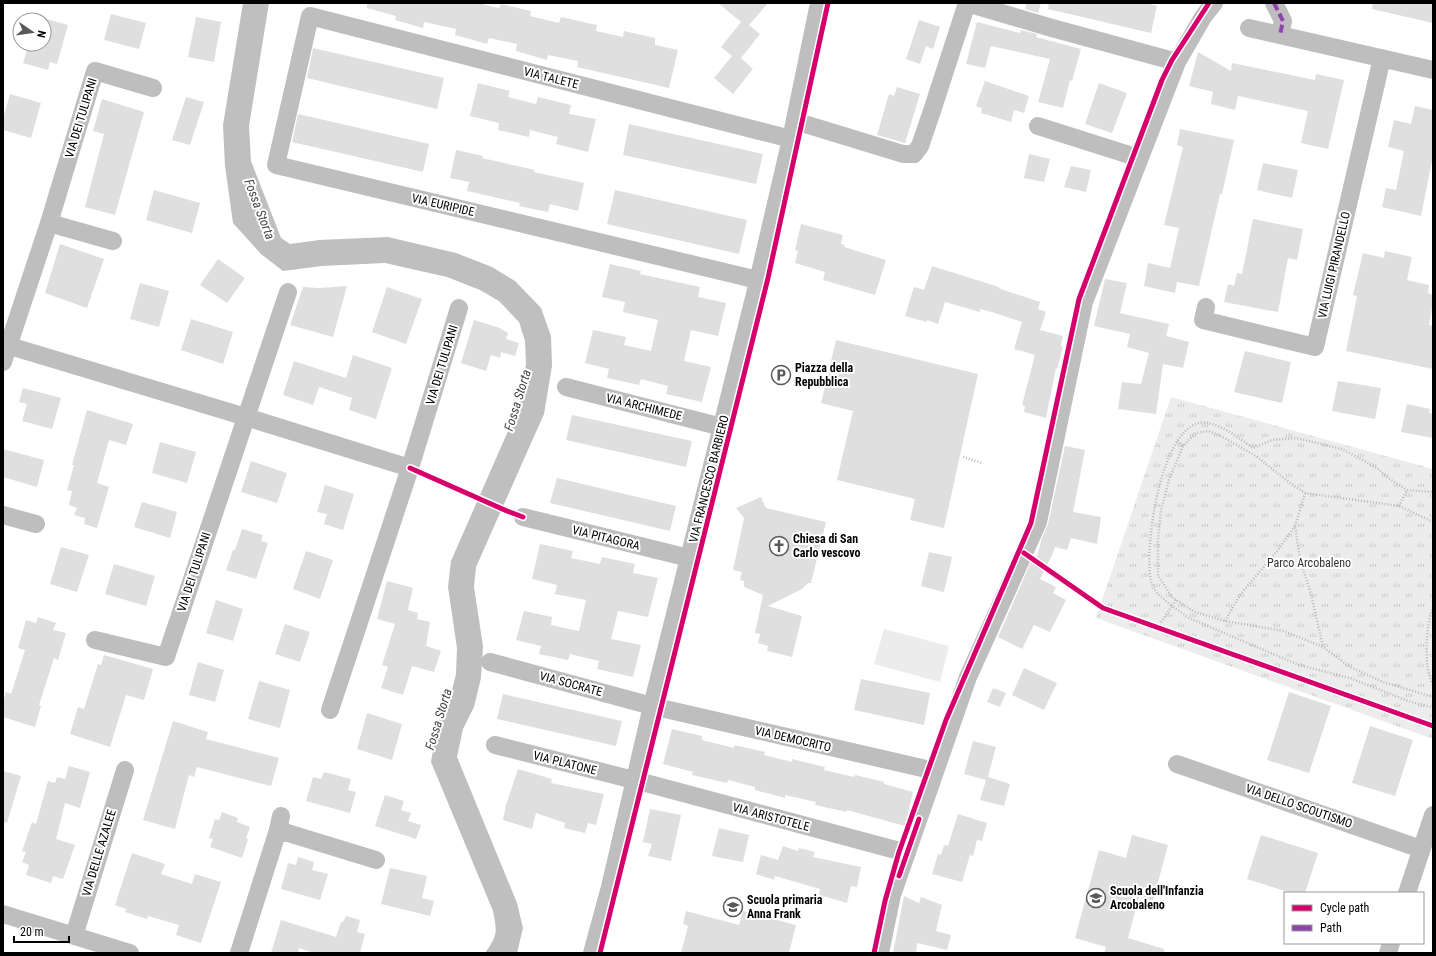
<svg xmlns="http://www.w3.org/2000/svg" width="1436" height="956" font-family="'Roboto Condensed',sans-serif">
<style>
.park{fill:url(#park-tufts)}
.pitch{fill:#ececec}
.water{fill:#bfbfbf}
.building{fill:#dfdfdf}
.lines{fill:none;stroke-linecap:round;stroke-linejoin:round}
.path{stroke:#b9b9b9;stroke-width:2.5;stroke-dasharray:1 2;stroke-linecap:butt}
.minor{stroke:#bebebe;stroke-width:18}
.quiet{stroke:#8e44ad;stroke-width:4;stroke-dasharray:8 4;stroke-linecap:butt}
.cycleway-casing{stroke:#fff;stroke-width:8}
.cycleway{stroke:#d6006c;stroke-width:5}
.labels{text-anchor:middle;stroke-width:4;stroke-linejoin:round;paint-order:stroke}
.street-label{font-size:12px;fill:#000;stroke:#fff}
.poi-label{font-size:12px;font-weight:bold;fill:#000;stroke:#fff;text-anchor:start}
.park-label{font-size:12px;fill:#333;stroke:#fff}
.water-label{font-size:13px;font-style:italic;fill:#444;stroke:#fff}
</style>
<defs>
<pattern id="park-tufts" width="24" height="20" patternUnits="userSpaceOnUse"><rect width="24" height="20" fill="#ececec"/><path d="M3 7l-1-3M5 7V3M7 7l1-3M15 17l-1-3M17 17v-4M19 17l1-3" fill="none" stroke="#c9c9c9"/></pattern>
</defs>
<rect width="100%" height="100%" fill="#fff"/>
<path class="park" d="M1171 397 1433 469V739L1096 618Z"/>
<path class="pitch" d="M884 629 949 646 940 682 874 664Z"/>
<path class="water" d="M243 3H269L249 126 251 161 281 238 290 244 319 240 388 237 456 253 492 267 515 281 541 308 551 336 552 366 544 414 476 567 474 587 483 646 481 678 474 707 463 729 457 757 517 903 523 928 517 953H485C498 935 497 932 493 911L431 762 438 721 450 698 456 674 457 648 448 587 451 561 519 406 526 364 525 341 519 322 499 301 480 290 447 277 385 263 322 266 283 271 261 254 233 223 225 166 223 125Z"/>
<path class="building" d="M367 3H477L499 8 501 4 531 11 530 16 559 23 561 17 597 25 596 31 623 37 624 31 655 38V45L678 50 669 88 577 67 578 61 548 55 547 60 516 51 517 44 489 38 487 44 455 35 456 29 424 22 423 28 395 20 396 16 367 8Z
M718 3H768L749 25 760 34 741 58 753 69 733 94 714 78 732 56 721 47 741 22Z
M1026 3H1041L1038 13 1025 9Z
M1049 3H1146L1157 6 1151 33 1048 9Z
M1373 3H1433V23L1372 9Z
M111 14 146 23 139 49 104 40Z
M36 16 68 25 57 64 50 62 48 70 23 63 29 44H44V20H35Z
M196 17 221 22 214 62 188 57Z
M919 20 940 27 933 49 926 46 920 64 906 59Z
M977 22 1020 33 1021 30 1037 34 1036 37 1081 49 1072 81 1070 80 1063 108 1038 102 1050 59 991 46 985 68 966 64Z
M313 48 444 78 437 109 307 78Z
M1198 52 1231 71 1232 63 1315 80 1316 74 1344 80 1328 149 1301 143 1308 111 1238 96 1235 110 1211 104 1213 92 1189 86Z
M985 81 1029 96 1024 113 1014 110 1011 122 981 113 982 108 976 106Z
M478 83 510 91 508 97 536 104 538 97 571 105 569 114 596 119 588 152 556 144 558 137 530 130 529 137 498 130 499 123 470 116Z
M1099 83 1127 93 1112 133 1085 124Z
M897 87 920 94 905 143 877 135 889 94 894 96Z
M10 94 41 103 31 138 3 130V119Z
M186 97 204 102 190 145 172 140Z
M102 99 144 112 115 215 85 207 104 134 93 131Z
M1415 106 1433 110V156L1421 216 1382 207 1386 188 1396 190 1404 151 1388 147 1394 120 1411 124Z
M298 114 429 144 423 172 292 142Z
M629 124 763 154 756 184 623 155Z
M1180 129 1234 140 1222 194H1220L1199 286 1177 282 1175 293 1144 286 1148 263 1170 268 1179 228 1164 225 1183 147 1177 145Z
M456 150 483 156 482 158 535 170 534 172 584 183 578 211 550 204 548 212 519 206 520 203 467 191 469 182 450 178Z
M1029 154 1050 159 1044 182 1024 178Z
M1263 163 1298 170 1292 198 1257 190Z
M1071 166 1091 170 1086 192 1064 187Z
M154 190 200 203 192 233 146 220Z
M615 190 747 220 739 254 607 224Z
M1253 219 1303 229 1297 260 1288 258 1278 312 1224 302 1228 284 1234 286 1237 273 1242 274Z
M801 224 843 235 841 244 845 245 844 247 886 260 875 295 823 280 825 272 795 263 798 251 795 250Z
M60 244 104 259 87 308 45 293Z
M1385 251 1412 257 1407 280 1429 285 1428 293 1433 295V303L1429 325 1433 326V369L1346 351 1357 296 1353 295 1363 253 1384 258Z
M218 259 245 278 227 303 200 285Z
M610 264 641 271 640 274 700 287 698 297 726 303 718 336 691 330 684 361 711 367 702 402 666 394 668 386 641 379 639 385 607 378 609 369 585 363 593 330 626 337 624 345 651 351 658 320 623 312 625 302 602 297Z
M932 266 999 287 998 288 1040 302 1038 309 1046 312 1040 330 1063 336 1061 346 1063 347 1057 369 1056 368 1046 418 1024 412 1025 406 1022 405 1035 355 1014 349 1022 322 992 312 980 309V312L945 302 938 324 927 320V322L905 316 914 287 924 290Z
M1105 279 1127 283 1120 313 1169 324 1166 336 1189 342 1183 368 1163 364 1156 414 1118 409 1122 382 1141 384 1149 353 1127 347 1130 334 1094 326Z
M140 283 169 291 159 327 130 319Z
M347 286 333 337 290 325 303 287 319 288Z
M387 287 422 299 406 344 372 332Z
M191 319 233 332 223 364 181 350Z
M474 320 500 328 508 333 506 339 519 343 515 356 501 352 500 358 491 355 486 371 461 363Z
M836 340 978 374 944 528 910 520 915 499 837 480 853 411 821 403Z
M1245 351 1291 362 1282 403 1234 392Z
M353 355 392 368 376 419 349 410 352 398 319 387 313 405 283 395 294 361 346 378Z
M1338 381 1381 388 1375 419 1332 411Z
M23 388 61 398 52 429 22 421 27 404 19 402Z
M1407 404 1430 409 1429 413 1433 414V438L1401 432Z
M87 410 133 424 126 445 109 440 97 483 109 487 97 528 84 524 85 518 74 515 77 508 69 505 72 491 67 490 74 465H72Z
M572 415 692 441 686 467 566 440Z
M160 442 196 452 187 483 152 473Z
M1065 446 1085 450 1073 512 1101 517 1097 544 1071 538 1067 550 1055 547 1053 553 1040 579 1056 587 1053 593 1066 600 1050 632 1034 625 1022 649 998 637 1031 562 1035 564 1042 538 1048 524Z
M3 449 44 460 37 487 3 477Z
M251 461 287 473 277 503 241 492Z
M557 478 676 506 670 531 550 503Z
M325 485 354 494 343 530 324 524 327 514 317 512Z
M761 497 766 508 826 522 811 583H808L802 589 768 606 802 616 792 657 767 651 768 646 758 643 760 634 755 633 763 595 744 587V581L740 580 742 572 733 570 744 518 736 508Z
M142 502 177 512 170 538 134 527Z
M242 529 263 535 261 541 268 543 256 579 226 570 233 550H235Z
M540 544 573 551 571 558 600 564 602 557 635 564 633 573 658 578 648 617 618 611 611 639 641 645 633 677 597 669 599 661 570 654 568 660 539 654 541 646 516 640 524 611 552 617 551 625 579 631 586 600 555 594 557 585 532 579Z
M61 547 89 555 77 592 50 584Z
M306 551 333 560 320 599 293 589Z
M929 552 952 557 944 592 921 586Z
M114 564 155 576 146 606 105 594Z
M387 581 413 588 408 610 418 613 417 619 430 622 426 646 441 651 434 672 412 666 403 695 381 688 388 667 382 665 395 624 377 619Z
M216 600 243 609 233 641 206 633Z
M38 617 56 623 53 630 66 633 58 660 54 658 39 705 41 706 35 727 3 717V703L6 692 11 694 25 650 18 648 26 620 36 623Z
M285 624 310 632 300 662 275 654Z
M104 655 153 669 144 700 126 695 110 747 70 734 78 707 84 709 98 664 101 665Z
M198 662 224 670 215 702 189 695Z
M1024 668 1057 683 1044 710 1012 695Z
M861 679 930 693 924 725 854 710Z
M259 681 290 690 280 728 248 719Z
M993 688 1006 693 1000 707 987 702Z
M1289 692 1331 706 1309 773 1267 760Z
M503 694 622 721 616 746 497 719Z
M367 713 402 724 392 760 357 749Z
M173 721 208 732 206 739 279 758 271 786 197 767 194 777 189 775 175 829 143 820Z
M1370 726 1413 740 1395 796 1352 783Z
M672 729 702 736V740L734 748V745L765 752 764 755 792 762V759L825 767 824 770 854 777 855 775 884 782V784L913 792 905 826 847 810V812L815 805 816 802 785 795V798L755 790V787L728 780 727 783 692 775 693 772 663 764Z
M973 741 996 747 988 777 1010 784 1004 806 980 800 986 780 964 774Z
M69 766 90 772 80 808 65 803 56 839 75 845 63 879 53 876 51 883 26 875 29 865 22 862 26 852 22 851 32 822 36 824 48 781 55 783 57 777 65 779Z
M518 769 552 779 551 783 604 794 596 825 588 823 585 833 564 828 565 823 536 813 532 829 503 820 506 805Z
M3 771 21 776 7 823 3 822Z
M324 772 351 779 348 790 356 792 350 813 306 801 313 777 321 779Z
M385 795 404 801 401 810 411 813 408 821 421 825 416 839 375 826Z
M650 809 681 815 671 861 648 856 652 844 643 842Z
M222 812 238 818 237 822 250 827 246 838 248 839 242 858 210 847 213 839 209 838 215 819 219 820Z
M958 814 987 823 982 841 977 840 973 856 970 855 962 882 932 874 938 854 941 855 944 845 948 846Z
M719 828 749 835 743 862 712 856Z
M1132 835 1168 845 1153 901 1139 897 1128 938 1164 949V953H1104L1106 947 1075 938 1099 850 1126 858Z
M1261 835 1318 853 1305 893H1291L1247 879Z
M783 846 798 851 799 848 815 852 813 857 861 867 857 887 851 886 847 903 819 895 820 889 775 876 774 880 756 874 761 855 778 860Z
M132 853 165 864 161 874 192 884 195 874 221 882 201 943 176 935 179 925 148 916 147 919 125 912 126 909 115 905Z
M298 857 314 862 312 870 328 874 320 900 281 889 288 863 296 865Z
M390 868 427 876 422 898 434 901 430 916 381 904Z
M904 896 919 903 921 897 942 905 936 931 951 935 947 950 917 943 916 953H893Z
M686 911 739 925 743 911 796 925 789 953H681L688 926 683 924Z
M346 916 360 920 357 932 365 934 360 953H314L299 948 298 953H271L281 920 336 937 341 922H343Z"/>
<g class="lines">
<path class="path" d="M1177 441 1183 446
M963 457 982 463
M1305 493 1295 526 1300 559 1311 594 1323 647
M1399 506 1407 490
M1433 522 1399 506 1305 493 1290 483 1256 456 1219 435 1208 431 1196 433 1183 446 1169 480 1161 510 1158 539V576L1173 598 1195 612 1225 621 1284 631 1323 647 1350 667 1383 682 1433 697
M1176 600 1172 606 1189 618 1299 665 1350 678 1408 701 1431 707 1433 705
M1433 607C1426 623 1423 669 1433 684
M1225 621 1240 595 1278 550 1295 526
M1160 628V624L1172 606C1164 599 1153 592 1151 581 1144 547 1160 432 1199 423 1215 419 1240 439 1253 448L1272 440 1296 438 1342 449 1377 468 1388 478 1407 490 1433 492"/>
<path class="minor" d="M967 3 1052 28 1177 62
M1274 3 1283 21 1280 35
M1249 28 1433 70
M795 121 903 154H914L920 146 932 111 967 3
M1038 126 1139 158
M49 223 113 241
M758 280 276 165 310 16 791 139
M1206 307 1203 320 1315 347 1382 58
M3 344 246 417 410 468
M3 362 49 223 95 71 153 88
M566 387 722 427
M3 515 36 524
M523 517 689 558
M95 640 166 657 288 292
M490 662 652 706 935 771
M330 710 410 468 459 308
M495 745 642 782 907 853
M1177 764 1421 849
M278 830 376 860
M1407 893 1433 815
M3 914 130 953
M74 936 125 770
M239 953 278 830 281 816
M592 953 610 887 652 706 755 294 791 139 819 3
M880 953 892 895 968 677 1038 522 1084 302 1177 62 1203 17 1214 3
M1388 953 1391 943"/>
<path class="quiet" d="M1274 3 1283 21 1280 35"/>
<defs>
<path id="cycleway" d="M410 468 507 511 523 517
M1024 553 1103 608 1433 726
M899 876 919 819
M600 953 768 278 828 3
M874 953 885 901 899 852 946 720 1031 523 1079 299 1162 80 1172 60 1209 3"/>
</defs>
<use href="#cycleway" class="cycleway-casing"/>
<use href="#cycleway" class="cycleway"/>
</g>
<defs>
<symbol id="parking-ring" viewBox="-11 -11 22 22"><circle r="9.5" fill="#fff" stroke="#595959" stroke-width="1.5"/><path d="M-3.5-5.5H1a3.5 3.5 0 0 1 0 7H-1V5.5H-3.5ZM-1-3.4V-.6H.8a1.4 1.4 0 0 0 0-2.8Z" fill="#595959"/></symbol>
<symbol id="church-ring" viewBox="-11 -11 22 22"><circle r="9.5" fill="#fff" stroke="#595959" stroke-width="1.5"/><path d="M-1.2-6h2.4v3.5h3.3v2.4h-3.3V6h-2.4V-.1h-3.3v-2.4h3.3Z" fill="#595959"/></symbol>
<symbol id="school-ring" viewBox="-11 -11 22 22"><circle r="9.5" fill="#fff" stroke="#595959" stroke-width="1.5"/><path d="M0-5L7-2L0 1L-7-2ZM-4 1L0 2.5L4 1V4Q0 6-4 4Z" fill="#595959"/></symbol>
</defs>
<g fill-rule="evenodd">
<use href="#parking-ring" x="770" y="364" width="22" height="22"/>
<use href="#church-ring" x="768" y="535" width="22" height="22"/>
<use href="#school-ring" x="1085" y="887" width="22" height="22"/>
<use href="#school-ring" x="722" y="896" width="22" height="22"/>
</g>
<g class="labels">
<g class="street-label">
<text transform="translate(551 78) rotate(14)" y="4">VIA TALETE</text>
<text transform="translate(81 118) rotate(-73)" y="4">VIA DEI TULIPANI</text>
<text transform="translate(443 205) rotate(13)" y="4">VIA EURIPIDE</text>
<text transform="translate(1334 265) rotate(-77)" y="4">VIA LUIGI PIRANDELLO</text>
<text transform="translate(442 365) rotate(-73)" y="4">VIA DEI TULIPANI</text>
<text transform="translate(644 407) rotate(14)" y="4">VIA ARCHIMEDE</text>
<text transform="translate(709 479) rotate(-76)" y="4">VIA FRANCESCO BARBIERO</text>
<text transform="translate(606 538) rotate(14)" y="4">VIA PITAGORA</text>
<text transform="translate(194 572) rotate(-72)" y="4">VIA DEI TULIPANI</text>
<text transform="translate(571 684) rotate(15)" y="4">VIA SOCRATE</text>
<text transform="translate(793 739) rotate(13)" y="4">VIA DEMOCRITO</text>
<text transform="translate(565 763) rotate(14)" y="4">VIA PLATONE</text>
<text transform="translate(1299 806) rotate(19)" y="4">VIA DELLO SCOUTISMO</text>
<text transform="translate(771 817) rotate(15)" y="4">VIA ARISTOTELE</text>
<text transform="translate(99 853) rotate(-73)" y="4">VIA DELLE AZALEE</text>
</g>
<g class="poi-label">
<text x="795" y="372">Piazza della<tspan x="795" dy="14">Repubblica</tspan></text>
<text x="793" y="543">Chiesa di San<tspan x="793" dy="14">Carlo vescovo</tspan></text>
<text x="1110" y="895">Scuola dell'Infanzia<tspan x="1110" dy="14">Arcobaleno</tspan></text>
<text x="747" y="904">Scuola primaria<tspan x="747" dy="14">Anna Frank</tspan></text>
</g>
<g class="park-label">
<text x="1309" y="567">Parco Arcobaleno</text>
</g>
<g class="water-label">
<text transform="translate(260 209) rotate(69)" y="5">Fossa Storta</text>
<text transform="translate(517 400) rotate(-73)" y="5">Fossa Storta</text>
<text transform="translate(438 719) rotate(-73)" y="5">Fossa Storta</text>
</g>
</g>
<rect width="1436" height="956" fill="none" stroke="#000000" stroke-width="8"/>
<rect x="1284" y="892" width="140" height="52" fill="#ffffff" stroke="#999999"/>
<rect x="1292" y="905" width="20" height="6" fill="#d6006c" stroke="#999999"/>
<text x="1320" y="912" font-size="12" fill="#000000">Cycle path</text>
<rect x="1292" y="925" width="20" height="6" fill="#8e44ad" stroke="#999999"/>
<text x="1320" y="932" font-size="12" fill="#000000">Path</text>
<g transform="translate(32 32) rotate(103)"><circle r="19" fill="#ffffff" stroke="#999999"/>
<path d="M0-3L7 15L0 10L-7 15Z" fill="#595959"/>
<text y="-6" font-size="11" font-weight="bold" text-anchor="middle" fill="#000000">N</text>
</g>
<path d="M14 936v6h55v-6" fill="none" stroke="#000000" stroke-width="2"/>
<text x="20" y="936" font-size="12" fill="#000000" stroke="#ffffff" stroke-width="3" paint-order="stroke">20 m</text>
</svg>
